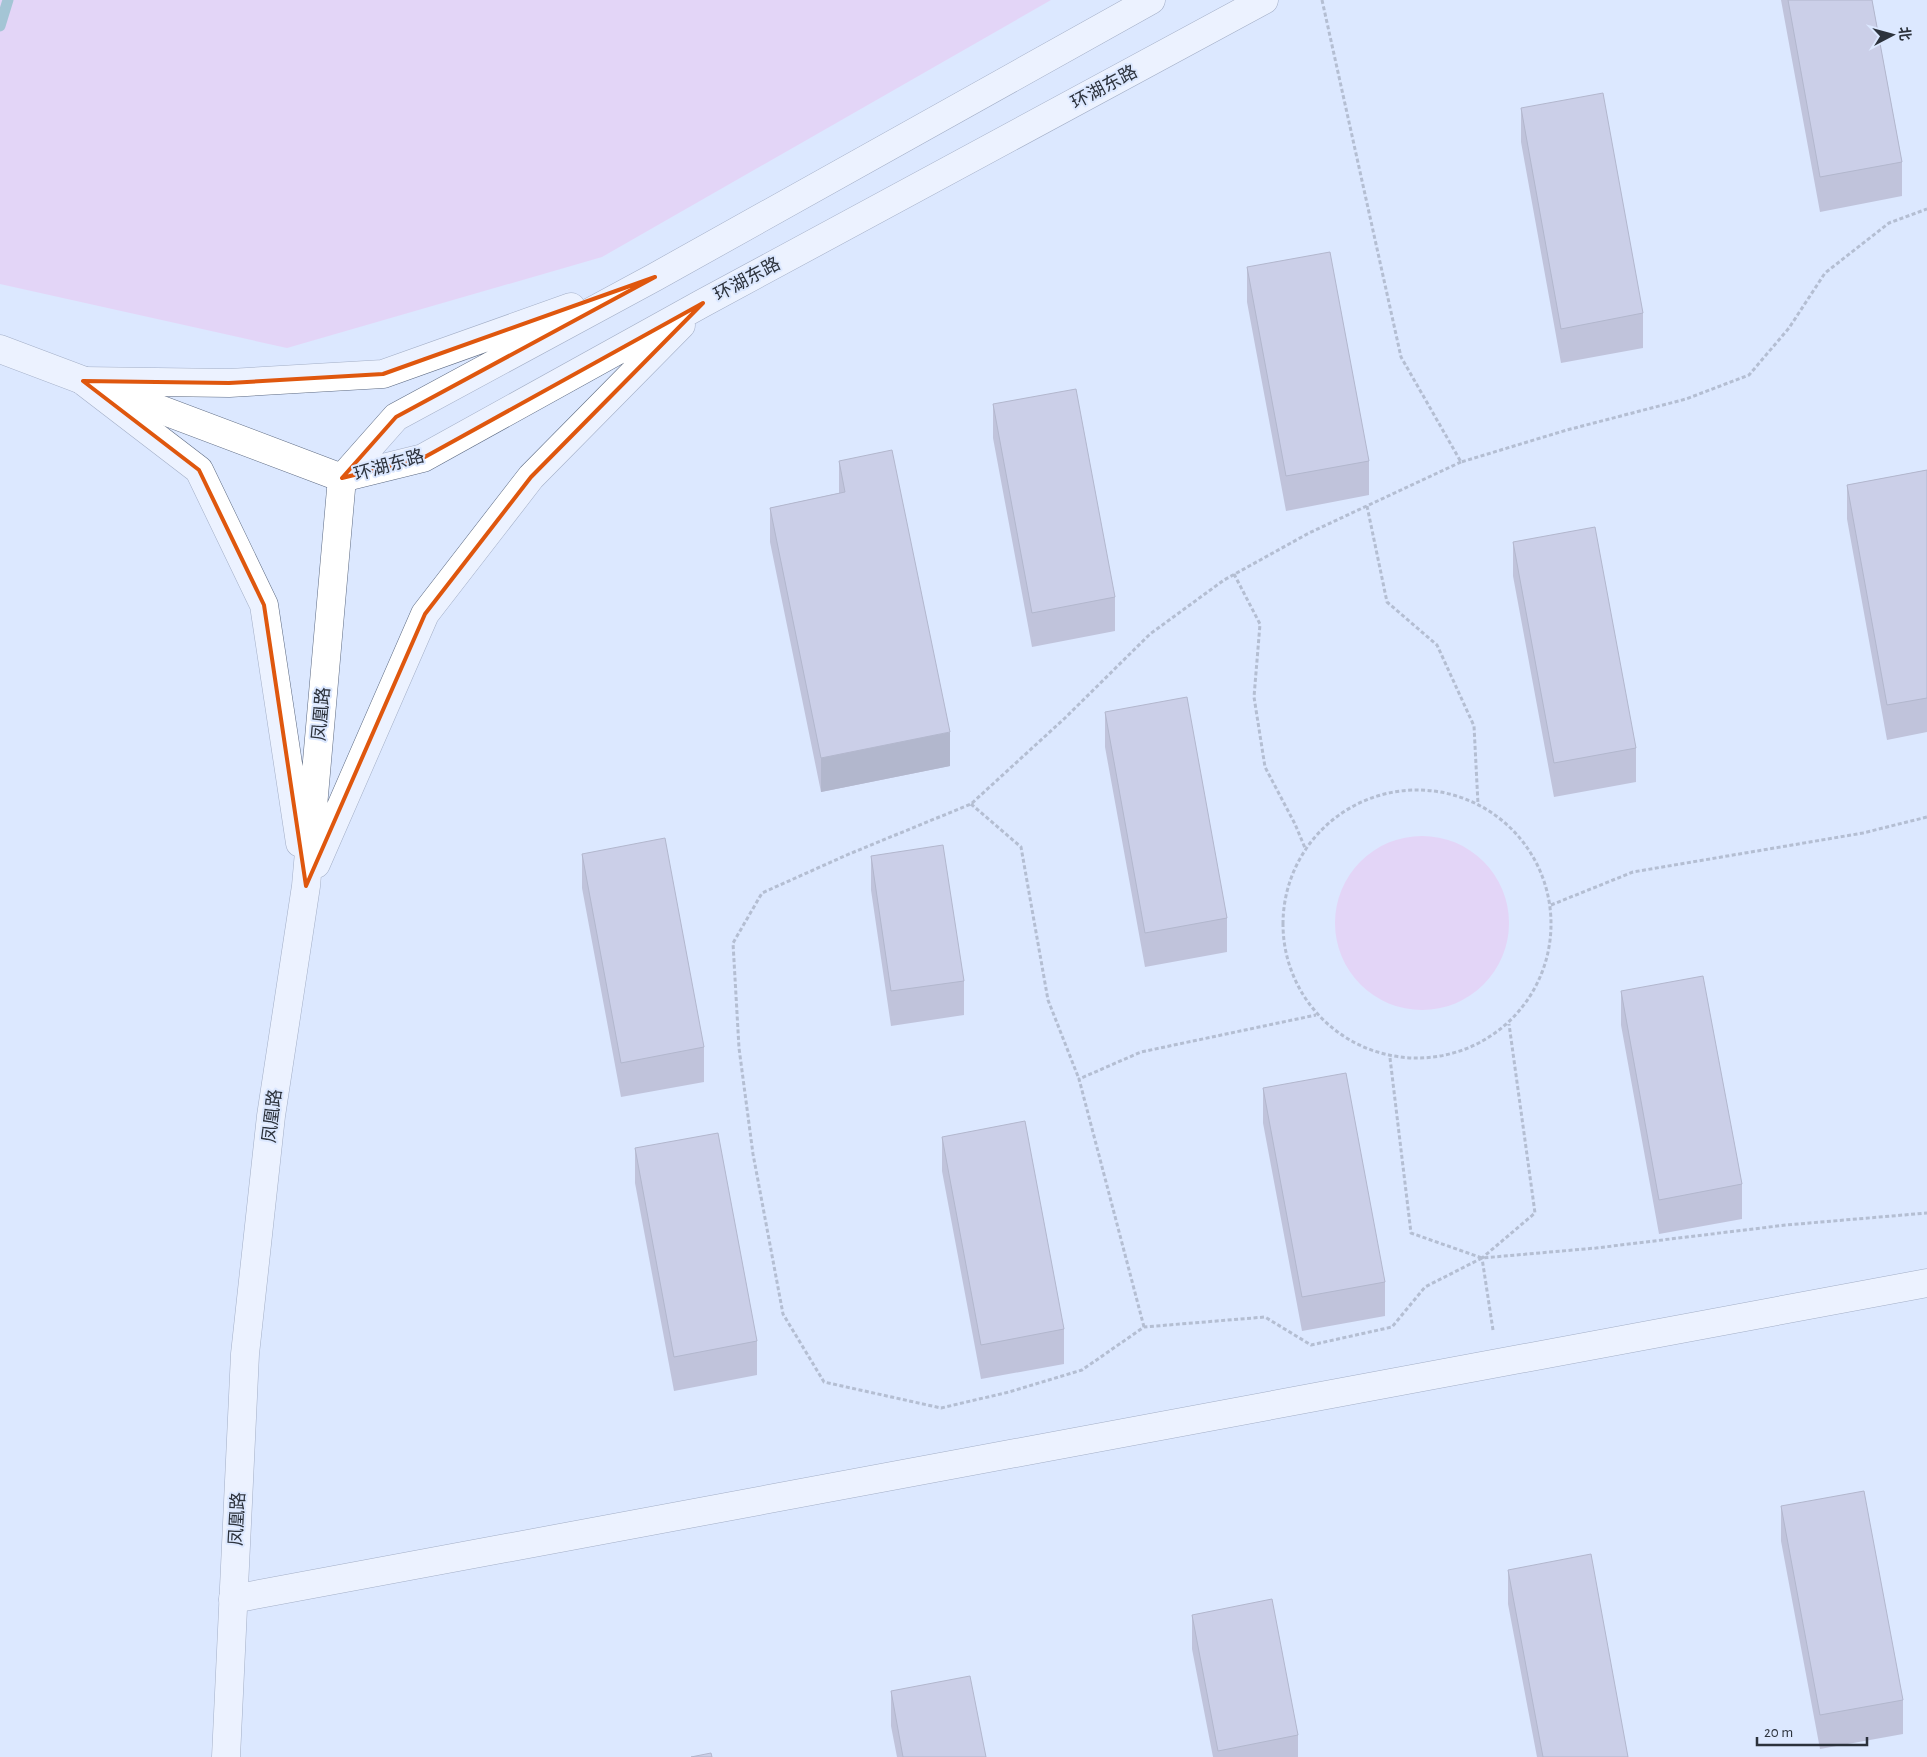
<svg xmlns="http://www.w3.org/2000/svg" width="1927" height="1757" font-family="'Alegreya Sans','Noto Sans SC',sans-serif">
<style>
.green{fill:#ecbfed}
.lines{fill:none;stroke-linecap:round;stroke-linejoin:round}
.stream{stroke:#619ca3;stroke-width:11}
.minor-casing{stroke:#5d6a82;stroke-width:29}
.major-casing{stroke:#5d6a82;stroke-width:29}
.path{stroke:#838c9c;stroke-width:3;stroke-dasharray:4 2.5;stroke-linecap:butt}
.minor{stroke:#fff;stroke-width:28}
.major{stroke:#fff;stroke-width:28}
.wall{fill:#9d98b0}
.shaded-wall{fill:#7f7c90}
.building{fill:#b6b1cd;stroke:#7f7c90}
.marked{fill:none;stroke:#df570e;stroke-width:4;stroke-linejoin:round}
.labels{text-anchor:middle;stroke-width:4;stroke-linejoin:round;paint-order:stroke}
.street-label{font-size:18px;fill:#2c323c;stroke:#dce8ff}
</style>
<rect width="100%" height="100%" fill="#dce8ff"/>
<path class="green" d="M0 0H1051L602 257 287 348 0 284Z
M1335 923a87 87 0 1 1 174 0a87 87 0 1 1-174 0Z"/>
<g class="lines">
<path class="stream" d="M0 26 8 0"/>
<defs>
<path id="minor" d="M0 349 342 478
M233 1599 1927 1283"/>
<path id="major" d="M83 381 229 383 383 374 571 307
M83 381 199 470 264 605 300 843
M342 478 423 458 703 303 1264 0
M342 478 396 417 655 277 1151 0
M316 864 425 614 531 477 681 325
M226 1757 245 1354 271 1116 306 886 342 478"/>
</defs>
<use href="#minor" class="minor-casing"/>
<use href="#major" class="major-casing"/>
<path class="path" d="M1322 0 1401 357 1461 462 1567 430 1686 399 1749 375 1789 328 1825 273 1889 223 1927 209
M1461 462 1309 533 1224 580 1150 634 1065 718 971 804 849 854 762 893 733 943 739 1048 753 1154 783 1314 824 1382 941 1408 1009 1392 1082 1370 1144 1327 1265 1317 1311 1345 1392 1327 1425 1287 1482 1258 1596 1248 1786 1225 1927 1213
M1367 506 1387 602 1437 645 1474 726 1478 804
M1234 574 1260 624 1254 697 1265 767 1295 824 1305 848
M1283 924a134 134 0 1 1 268 0a134 134 0 1 1-268 0Z
M971 804 1021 847 1048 1000 1079 1079
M1551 905 1633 872 1863 833 1927 817
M1390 1058 1411 1233 1482 1258
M1144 1327 1079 1079 1141 1052 1316 1015
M1493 1330 1482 1258 1535 1213 1509 1024"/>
<use href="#minor" class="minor"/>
<use href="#major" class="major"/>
</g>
<path class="wall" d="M1781 0H1872L1902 162V196L1820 212Z
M1521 108 1643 313V348L1561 363 1521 142Z
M1247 267 1369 461V495L1286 511 1247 302Z
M993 404 1115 597V631L1032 647 993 438Z
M839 461 950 766 821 792 770 542V508L839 493Z
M1927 470V732L1887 740 1847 519V485Z
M1513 542 1636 748V782L1554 797 1513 576Z
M1105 712 1227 918V952L1145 967 1105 747Z
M582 854 704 1047V1082L621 1097 582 888Z
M871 856 964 981V1015L891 1026 871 890Z
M1621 991 1742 1184V1219L1659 1234 1621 1025Z
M1263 1088 1385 1282V1316L1302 1331 1263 1123Z
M942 1137 1064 1329V1364L981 1379 942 1171Z
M635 1148 757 1341V1375L674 1391 635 1183Z
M1781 1506 1903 1700V1734L1820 1749 1781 1541Z
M1508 1570 1628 1757H1537L1508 1604Z
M1192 1615 1298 1735V1757H1213L1192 1649Z
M891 1691 986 1757H897L891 1726Z"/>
<path class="shaded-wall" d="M950 732V766L821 792V758Z"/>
<path class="building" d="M1788 0H1872L1902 162 1820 177Z
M1603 93 1643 313 1561 329 1521 108Z
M1330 252 1369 461 1286 476 1247 267Z
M1076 389 1115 597 1032 613 993 404Z
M892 450 950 732 821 758 770 508 845 492 839 461Z
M1927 470V698L1887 705 1847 485Z
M1595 527 1636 748 1554 763 1513 542Z
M1187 697 1227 918 1145 933 1105 712Z
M665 838 704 1047 621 1063 582 854Z
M943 845 964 981 891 991 871 856Z
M1703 976 1742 1184 1659 1200 1621 991Z
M1346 1073 1385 1282 1302 1297 1263 1088Z
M1025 1121 1064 1329 981 1345 942 1137Z
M718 1133 757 1341 674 1357 635 1148Z
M1864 1491 1903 1700 1820 1715 1781 1506Z
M1591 1554 1628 1757H1543L1508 1570Z
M1272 1599 1298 1735 1218 1751 1192 1615Z
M970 1676 986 1757H903L891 1691Z
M711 1753 712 1757H691Z"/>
<path d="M0 0H1927V1757H0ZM655 277 396 417 342 478 423 458 703 303 531 477 425 614 306 886 264 605 199 470 83 381 229 383 383 374Z" fill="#dce8ff" fill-opacity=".55" fill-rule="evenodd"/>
<path class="marked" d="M655 277 396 417 342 478 423 458 703 303 531 477 425 614 306 886 264 605 199 470 83 381 229 383 383 374Z"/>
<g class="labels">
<g class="street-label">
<text transform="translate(1104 87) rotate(-28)" y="6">环湖东路</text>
<text transform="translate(747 279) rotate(-28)" y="6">环湖东路</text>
<text transform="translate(389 465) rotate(-16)" y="6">环湖东路</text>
<text transform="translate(321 714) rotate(-85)" y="6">凤凰路</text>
<text transform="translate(272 1116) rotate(-83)" y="6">凤凰路</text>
<text transform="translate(237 1519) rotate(-87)" y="6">凤凰路</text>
</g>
</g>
<g transform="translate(1892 35) rotate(84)" stroke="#dce8ff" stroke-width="4" paint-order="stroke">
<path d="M0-4L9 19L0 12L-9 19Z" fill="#2c323c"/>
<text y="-8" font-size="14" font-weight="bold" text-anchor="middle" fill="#2c323c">北</text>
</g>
<path d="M1757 1737v8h110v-8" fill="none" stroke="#2c323c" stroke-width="2.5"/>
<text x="1764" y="1737" font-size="15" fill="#2c323c" stroke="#dce8ff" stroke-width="4" paint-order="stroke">20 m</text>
</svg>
